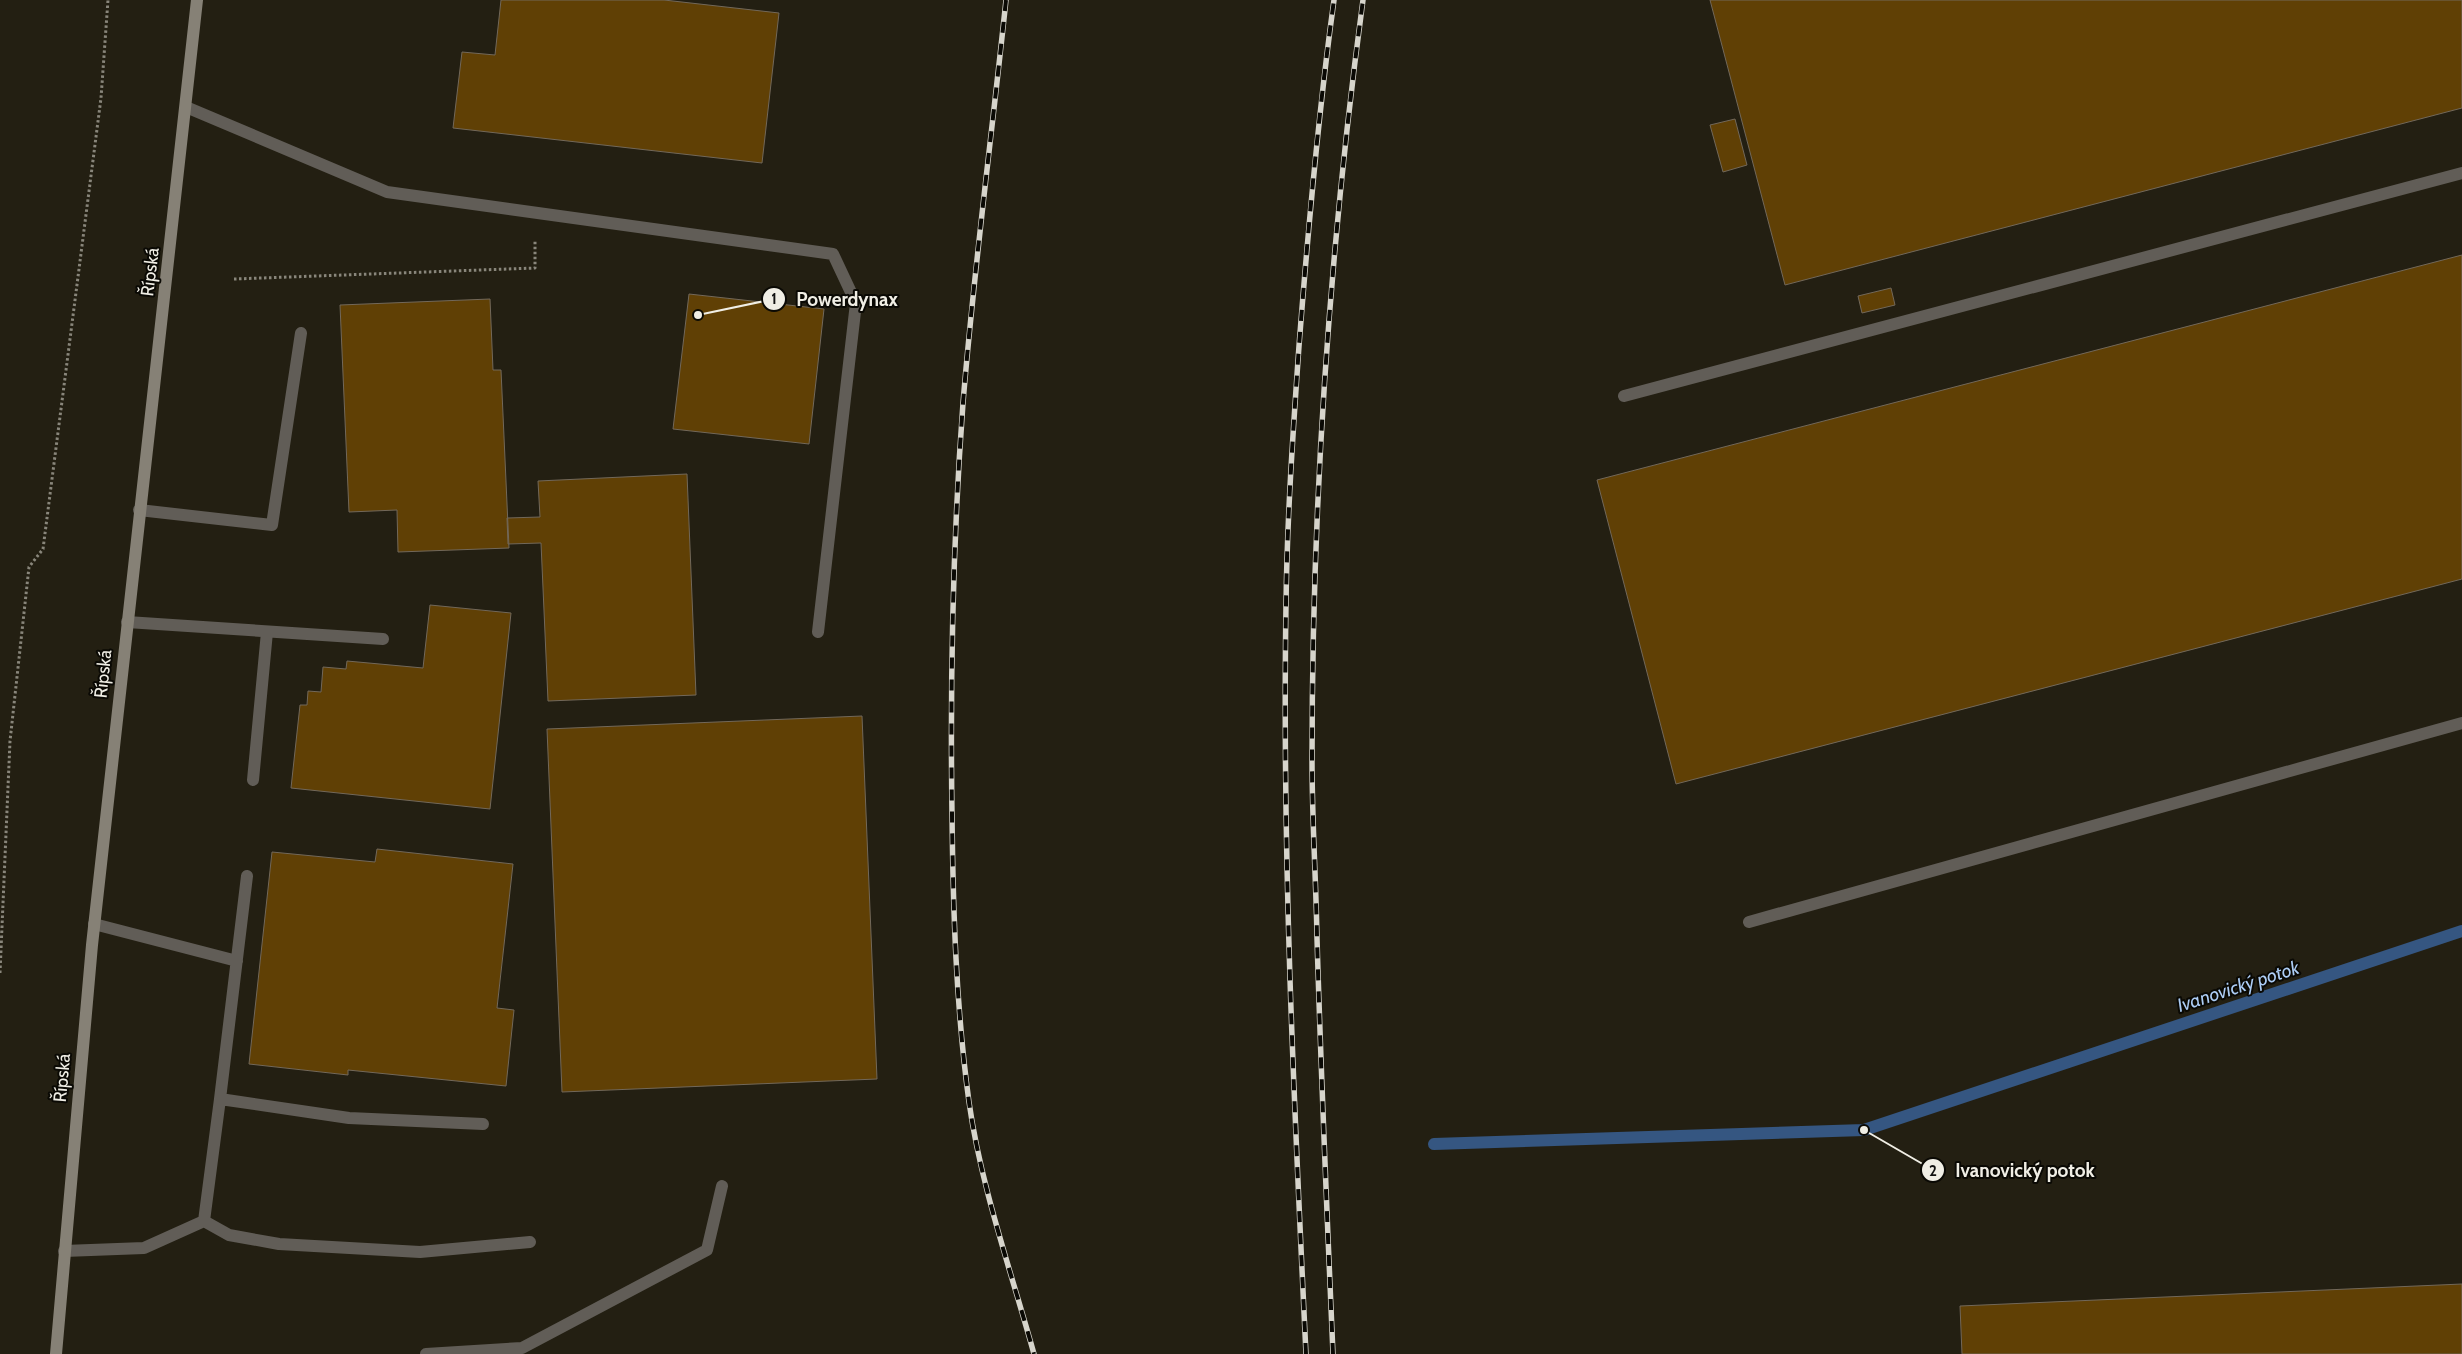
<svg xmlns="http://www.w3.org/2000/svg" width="2462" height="1354" font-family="Cabin,sans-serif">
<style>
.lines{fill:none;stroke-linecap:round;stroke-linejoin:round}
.stream{stroke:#355681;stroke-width:12}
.building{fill:#604005;stroke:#72685a}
.path{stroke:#89867b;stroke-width:3;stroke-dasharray:2.5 2.5;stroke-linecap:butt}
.lane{stroke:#615d57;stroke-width:12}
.secondary{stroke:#868176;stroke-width:12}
.rail-casing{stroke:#d7d5cc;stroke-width:5.5}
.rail{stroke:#0a0904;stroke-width:4;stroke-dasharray:11;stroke-linecap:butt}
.labels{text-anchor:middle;stroke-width:4;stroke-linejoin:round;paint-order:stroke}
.street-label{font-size:18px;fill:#f0eee5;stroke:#0a0904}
.water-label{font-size:19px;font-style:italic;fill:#adcdf5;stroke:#0a0904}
.leader{fill:none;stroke:#f0eee5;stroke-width:2}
.callout-dot{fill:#f0eee5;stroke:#0a0904;stroke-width:2}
.mark-label{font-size:15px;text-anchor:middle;font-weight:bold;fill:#111}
.callout-label{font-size:19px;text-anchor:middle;font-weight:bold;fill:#f0eee5;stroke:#0a0904;stroke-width:4;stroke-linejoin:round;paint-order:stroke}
</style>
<rect width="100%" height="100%" fill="#231f12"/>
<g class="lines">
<path class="stream" d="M1434 1144 1864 1130 2462 931"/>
</g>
<path class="building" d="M501 0H664L779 13 762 163 453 128 462 52 495 55Z
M1710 0H2462V108L1785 285Z
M1735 119 1747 165 1723 172 1710 125Z
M2462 255V579L1676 784 1597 480Z
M1891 288 1895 305 1862 313 1858 296Z
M689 294 824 309 809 444 673 429Z
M490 299 493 370H501L509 548 398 552 397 510 349 512 340 305Z
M687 474 696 695 548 701 541 543 508 544 507 518 540 517 538 481Z
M430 605 511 613 490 809 291 788 300 705H307L308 691 321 692 323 667 346 669 347 661 423 668Z
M862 716 877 1079 562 1092 547 729Z
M377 849 513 864 497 1008 514 1010 506 1086 348 1070V1075L249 1064 272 852 375 862Z
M2462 1284V1354H1962L1960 1306Z"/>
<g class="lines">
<path class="path" d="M234 279 535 268V241
M0 973 10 741 29 567 43 549 101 98 108 0"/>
<path class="lane" d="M186 107 387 192 833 254 856 303 818 632
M1624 396 2462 173
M139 510 272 525 301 333
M127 622 383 639
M253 780 267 632
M1749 922 2462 723
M94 924 237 961
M220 1099 247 876
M204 1221 229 1235 279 1244 420 1252 530 1242
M64 1251 144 1248 204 1221 220 1099 349 1118 483 1124
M426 1354 522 1348 707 1250 722 1186"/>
<path class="secondary" d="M56 1354 92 945 197 0"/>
<defs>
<path id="rail" d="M1006 0C992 134 974 268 963 403 953 539 950 677 952 814 953 910 956 1007 969 1102 981 1187 1011 1271 1034 1354
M1306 1354C1294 1104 1282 854 1286 605 1287 518 1293 432 1299 346 1308 230 1318 115 1334 0
M1333 1354C1327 1215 1321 1077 1317 938 1316 879 1312 820 1312 761 1312 507 1329 252 1363 0"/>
</defs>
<use href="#rail" class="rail-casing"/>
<use href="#rail" class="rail"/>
</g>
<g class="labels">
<g class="street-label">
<text transform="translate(150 272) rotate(-83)" y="6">Řípská</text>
<text transform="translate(103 674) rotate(-84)" y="6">Řípská</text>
<text transform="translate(62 1078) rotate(-85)" y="6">Řípská</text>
</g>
<g class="water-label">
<text transform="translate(2238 986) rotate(-18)" y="7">Ivanovický potok</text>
</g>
</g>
<path class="leader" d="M698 315L774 299M1864 1130L1933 1170"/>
<g class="callout-dot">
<circle cx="698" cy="315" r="5"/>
<circle cx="1864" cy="1130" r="5"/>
<circle cx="774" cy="299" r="12"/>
<circle cx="1933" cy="1170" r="12"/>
</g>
<g class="mark-label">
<text x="774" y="304">1</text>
<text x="1933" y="1176">2</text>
</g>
<g class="callout-label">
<text x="847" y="306">Powerdynax</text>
<text x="2025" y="1177">Ivanovický potok</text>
</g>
</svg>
